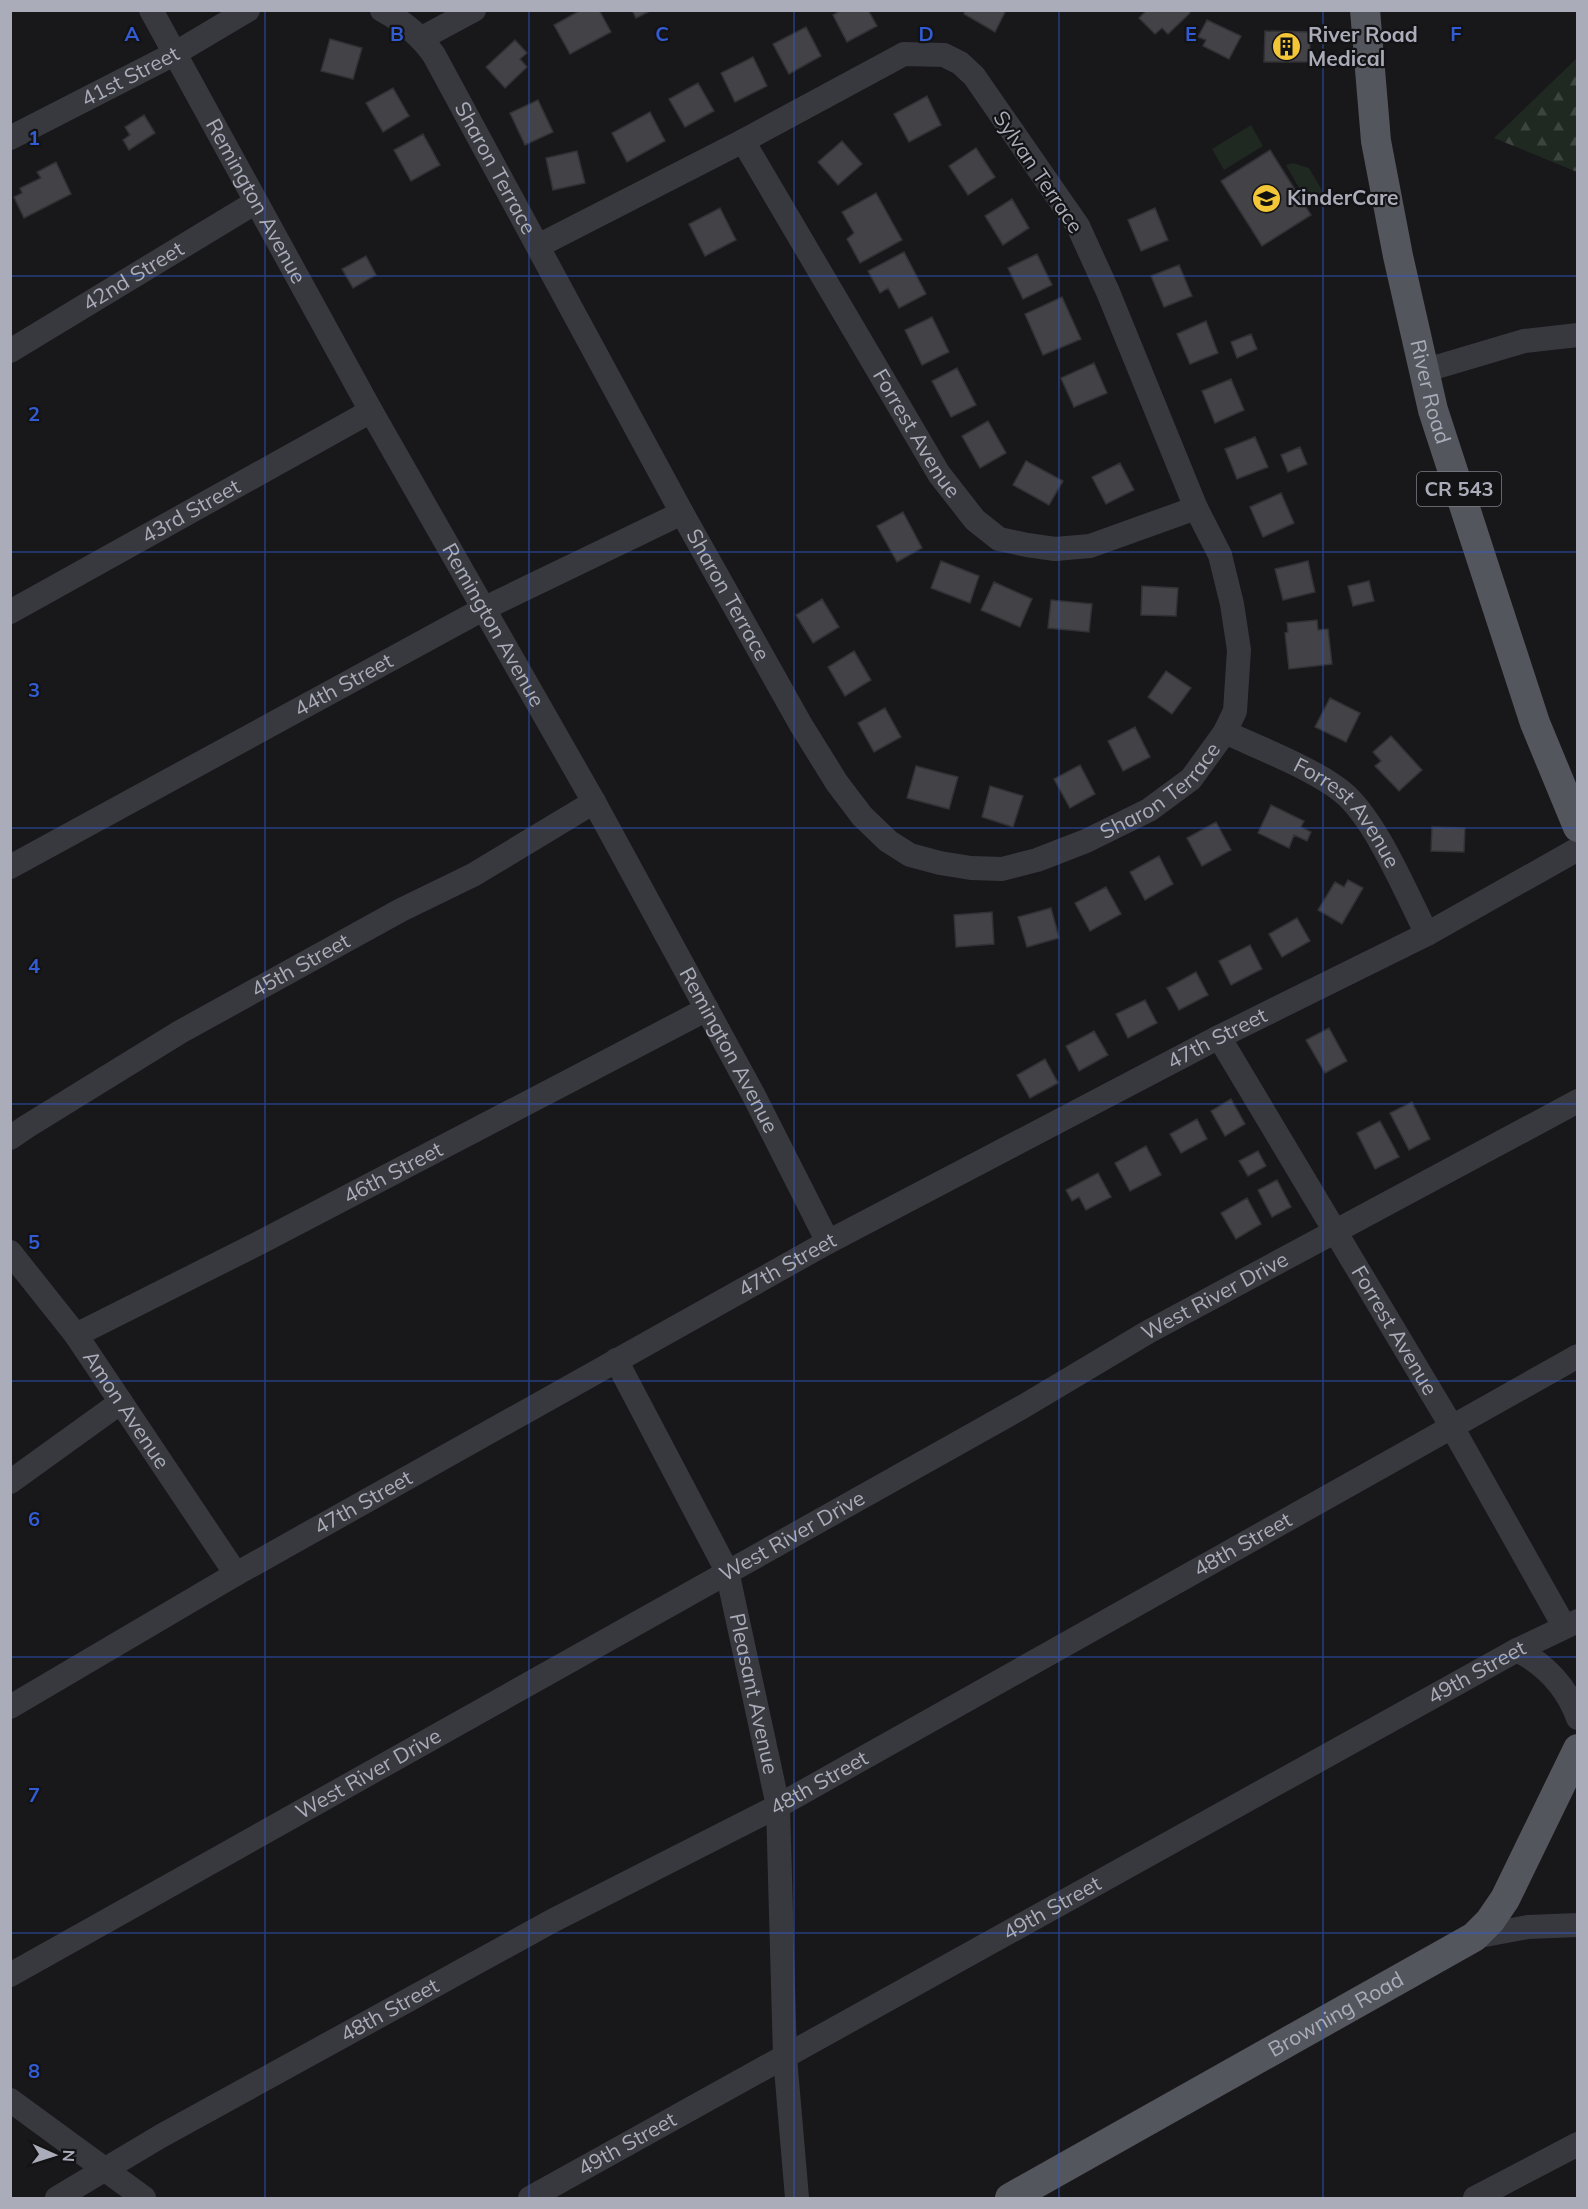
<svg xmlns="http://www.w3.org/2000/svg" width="1588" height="2209" font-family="Mulish,sans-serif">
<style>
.forest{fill:url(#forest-firs)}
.park{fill:#1f2821}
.building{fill:#424247;stroke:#323236;stroke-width:1.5}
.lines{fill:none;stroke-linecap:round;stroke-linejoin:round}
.minor{stroke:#38393f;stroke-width:24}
.major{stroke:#54565e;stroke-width:30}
.grid{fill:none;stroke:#325cd3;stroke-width:1.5;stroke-opacity:0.55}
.labels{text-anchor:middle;stroke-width:4.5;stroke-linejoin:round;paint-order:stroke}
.shield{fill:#131215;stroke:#7d7e88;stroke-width:1.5}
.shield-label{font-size:20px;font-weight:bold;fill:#aaadb9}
.poi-label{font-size:21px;font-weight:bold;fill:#aaadb9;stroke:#131215;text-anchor:start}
.street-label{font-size:21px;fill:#aaadb9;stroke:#131215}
.grid-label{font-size:20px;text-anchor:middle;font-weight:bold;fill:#325cd3;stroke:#131215;stroke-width:4.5;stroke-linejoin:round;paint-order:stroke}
</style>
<defs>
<pattern id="forest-firs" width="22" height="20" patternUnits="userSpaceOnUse" patternTransform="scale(1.5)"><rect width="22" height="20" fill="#1f2821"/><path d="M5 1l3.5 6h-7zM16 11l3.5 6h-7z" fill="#3d443f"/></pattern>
</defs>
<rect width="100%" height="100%" fill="#18171a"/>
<path class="forest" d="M1577 58V172L1494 138Z"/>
<path class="park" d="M1251 125 1263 146 1224 170 1212 149Z
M1293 163 1309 168 1323 192 1308 204 1286 165Z"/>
<path class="building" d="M581 10H599L611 32 570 54 554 25Z
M632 10H652L636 18Z
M841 10H868L877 26 847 42 833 15Z
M965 10H1006L995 32 964 14Z
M1147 10H1188L1190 13 1168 34 1162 28 1155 34 1139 18Z
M1207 20 1241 36 1229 59 1203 46 1206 40 1198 37Z
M806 27 821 56 789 74 773 44Z
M1265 31 1310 32V62H1264Z
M330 39 362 48 353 79 321 71Z
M515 40 527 53 520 59 527 67 505 88 486 67Z
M753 57 767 86 735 102 721 73Z
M698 83 714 111 685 127 669 99Z
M393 88 409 116 383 132 366 103Z
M927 96 941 125 909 142 894 114Z
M538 100 553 132 525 145 510 113Z
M650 112 665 141 627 162 612 133Z
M144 115 155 133 129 150 123 140 130 135 125 127Z
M423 134 440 165 411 181 394 150Z
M842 141 862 164 838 185 818 162Z
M976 148 995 177 968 195 949 166Z
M1270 150 1311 215 1262 246 1221 181Z
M577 151 585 183 553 190 546 158Z
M56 162 71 194 24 218 14 197 22 193 20 188 41 178 37 172Z
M876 193 902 240 860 263 847 239 854 233 842 212Z
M1012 199 1029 228 1003 245 985 216Z
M720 208 736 240 705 256 689 224Z
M1155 208 1168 240 1141 251 1128 220Z
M904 252 926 294 899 308 888 288 880 293 868 271Z
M1037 254 1052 285 1023 299 1008 268Z
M366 256 376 275 353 288 342 269Z
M1179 265 1192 296 1164 307 1151 276Z
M1062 297 1081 339 1043 355 1025 314Z
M932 317 949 352 922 365 905 330Z
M1206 321 1218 353 1190 364 1177 334Z
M1251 334 1257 349 1237 358 1231 342Z
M1094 363 1107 393 1074 407 1061 378Z
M957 368 976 405 951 417 932 381Z
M1231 379 1244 410 1215 423 1202 391Z
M988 421 1006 453 980 468 962 436Z
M1255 437 1268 467 1237 479 1225 449Z
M1300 447 1307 464 1288 472 1281 455Z
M1026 461 1063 481 1049 505 1013 485Z
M1120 463 1134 490 1106 504 1092 477Z
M1281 493 1294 523 1263 537 1250 507Z
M903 512 922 548 897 562 877 526Z
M941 561 979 576 970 603 931 588Z
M1308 561 1315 592 1283 600 1275 569Z
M1369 581 1374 601 1353 606 1348 586Z
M994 582 1032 599 1020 627 981 610Z
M1142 586 1178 588 1176 616 1141 615Z
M822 599 839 627 813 643 796 615Z
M1051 600 1092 604 1089 632 1048 628Z
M1317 620 1318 630 1328 629 1332 664 1289 669 1285 633 1288 632 1287 623Z
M854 651 871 680 845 696 828 667Z
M1166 671 1191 688 1172 714 1148 697Z
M1330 698 1360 713 1346 742 1315 727Z
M885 708 901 737 874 752 858 723Z
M1135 727 1150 757 1123 771 1108 741Z
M1391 736 1422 770 1399 791 1375 766 1381 761 1373 752Z
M1080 765 1095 794 1070 808 1054 779Z
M916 766 958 777 949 809 907 798Z
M990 786 1023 796 1013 827 982 817Z
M1271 805 1304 821 1301 827 1311 832 1307 841 1294 835 1289 848 1258 833Z
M1216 822 1231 850 1202 866 1187 838Z
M1432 827 1465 828 1464 852 1431 851Z
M1159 856 1173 884 1145 900 1130 872Z
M1348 880 1363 888 1342 924 1318 910 1335 882 1344 887Z
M1106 887 1121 914 1090 931 1075 903Z
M1051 908 1059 938 1027 947 1018 917Z
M992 912 994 944 956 947 954 915Z
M1297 918 1310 941 1282 957 1269 934Z
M1250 945 1262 969 1231 985 1219 961Z
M1196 972 1208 995 1179 1010 1167 988Z
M1145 1000 1157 1023 1128 1038 1116 1014Z
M1329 1028 1347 1061 1325 1073 1306 1040Z
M1094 1031 1108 1055 1079 1071 1066 1046Z
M1045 1059 1058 1083 1030 1098 1017 1075Z
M1231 1099 1245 1124 1225 1136 1211 1111Z
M1412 1102 1430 1139 1409 1150 1390 1113Z
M1197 1119 1207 1139 1181 1153 1170 1134Z
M1380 1121 1399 1157 1375 1169 1357 1133Z
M1146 1146 1161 1175 1130 1191 1115 1163Z
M1258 1151 1266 1166 1248 1176 1239 1161Z
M1098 1173 1111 1197 1086 1210 1079 1197 1072 1201 1066 1190Z
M1277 1180 1291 1207 1272 1217 1258 1190Z
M1247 1198 1261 1224 1236 1239 1221 1213Z"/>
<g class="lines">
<g class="minor">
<path id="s1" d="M151 10 371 411 594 802 753 1094 828 1242"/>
<path id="s2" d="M382 10C404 22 420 35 434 55L682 513 801 725 837 783 862 816 888 841 910 855 940 863 971 868 1002 869 1037 860 1086 841 1149 810 1191 779 1225 732 1235 711 1239 650 1232 604 1220 555 1196 508 1108 292 1078 226 974 76 960 63 944 55 904 54 743 141 538 246"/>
<path d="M422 38 474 10"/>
<path id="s3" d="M10 138 174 54 248 10"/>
<path id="s4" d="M743 141 939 474 975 520 999 539 1027 545 1055 549 1090 546 1196 508"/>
<path id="s5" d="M10 351 256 202"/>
<path d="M1423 371 1524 341 1578 335"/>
<path id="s6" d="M10 612 371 411"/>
<path id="s7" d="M1225 732C1259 748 1320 771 1347 796 1379 827 1406 893 1427 934"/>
<path id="s8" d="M10 867 483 609 682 513"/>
<path id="s9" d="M1219 1037 1452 1427 1564 1626"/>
<path id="s10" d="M10 1138 26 1127 180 1032 401 910 473 875 594 802"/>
<path id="s11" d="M10 1252 76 1335 236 1574"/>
<path id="s12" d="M76 1335 259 1243 707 1009"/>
<path id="s13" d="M616 1360 727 1571 778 1806 785 2057 797 2198"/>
<path d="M10 1482 121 1402"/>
<path d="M1517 1650C1546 1665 1567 1688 1578 1718"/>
<path id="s14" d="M10 1707 236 1574 828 1242 1219 1037 1427 934 1578 849"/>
<path d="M1474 1937 1528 1927 1578 1925"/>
<path id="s15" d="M10 1975 1024 1406 1148 1332 1578 1101"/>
<path d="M10 2100 144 2198"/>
<path id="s16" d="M57 2198 161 2136 552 1921 778 1806 1578 1356"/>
<path id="s17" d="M530 2198 1517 1650 1578 1621"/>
<path d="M1475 2198 1578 2144"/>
</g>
<g class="major">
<path id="s18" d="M1365 10 1376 141 1398 256 1433 410 1535 723 1578 827"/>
<path id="s19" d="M1010 2198 1474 1937 1490 1921 1505 1899 1578 1749"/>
</g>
</g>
<path class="grid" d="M265 10V2198M529 10V2198M794 10V2198M1059 10V2198M1323 10V2198M10 276H1578M10 552H1578M10 828H1578M10 1104H1578M10 1381H1578M10 1657H1578M10 1933H1578"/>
<defs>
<symbol id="building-disc" viewBox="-11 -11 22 22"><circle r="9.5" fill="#f2c637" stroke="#131215"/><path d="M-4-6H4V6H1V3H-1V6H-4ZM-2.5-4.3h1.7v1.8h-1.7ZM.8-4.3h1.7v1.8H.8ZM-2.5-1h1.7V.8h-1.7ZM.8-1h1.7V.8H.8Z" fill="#111"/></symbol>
<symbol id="school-disc" viewBox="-11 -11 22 22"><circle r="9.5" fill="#f2c637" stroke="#131215"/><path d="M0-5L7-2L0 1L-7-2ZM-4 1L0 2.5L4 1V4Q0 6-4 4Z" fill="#111"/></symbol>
</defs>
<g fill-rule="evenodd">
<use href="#building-disc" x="1270" y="30" width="33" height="33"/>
<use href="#school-disc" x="1250" y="182" width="33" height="33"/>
</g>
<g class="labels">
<rect class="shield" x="1417" y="472" width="84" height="34" rx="4.5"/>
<g class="shield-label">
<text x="1459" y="496">CR 543</text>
</g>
<g class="poi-label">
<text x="1308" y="42">River Road<tspan x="1308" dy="24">Medical</tspan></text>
<text x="1287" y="205">KinderCare</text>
</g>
<g class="street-label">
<text dy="7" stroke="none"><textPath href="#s3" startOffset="135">41st Street</textPath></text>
<text dy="7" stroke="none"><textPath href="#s2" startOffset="198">Sharon Terrace</textPath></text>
<text transform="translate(1038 172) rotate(56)" y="7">Sylvan Terrace</text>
<text dy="7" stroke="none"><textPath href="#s1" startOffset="218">Remington Avenue</textPath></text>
<text dy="7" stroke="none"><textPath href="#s5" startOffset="144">42nd Street</textPath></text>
<text dy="7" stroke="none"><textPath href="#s18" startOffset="388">River Road</textPath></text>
<text dy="7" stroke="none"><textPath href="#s4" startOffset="340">Forrest Avenue</textPath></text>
<text dy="7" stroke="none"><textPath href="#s6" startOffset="207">43rd Street</textPath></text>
<text dy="7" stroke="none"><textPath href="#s2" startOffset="684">Sharon Terrace</textPath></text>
<text dy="7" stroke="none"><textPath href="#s1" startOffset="704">Remington Avenue</textPath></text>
<text dy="7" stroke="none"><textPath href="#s8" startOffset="380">44th Street</textPath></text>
<text dy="7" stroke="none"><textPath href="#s2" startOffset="1278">Sharon Terrace</textPath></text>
<text dy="7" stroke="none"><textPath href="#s7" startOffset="150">Forrest Avenue</textPath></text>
<text dy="7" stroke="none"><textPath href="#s10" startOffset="338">45th Street</textPath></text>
<text dy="7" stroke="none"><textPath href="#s14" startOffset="1380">47th Street</textPath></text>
<text dy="7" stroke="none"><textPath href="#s1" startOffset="1190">Remington Avenue</textPath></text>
<text dy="7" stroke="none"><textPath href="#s12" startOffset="356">46th Street</textPath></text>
<text dy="7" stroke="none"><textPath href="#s14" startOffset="894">47th Street</textPath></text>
<text dy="7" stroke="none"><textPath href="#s15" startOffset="1383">West River Drive</textPath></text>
<text dy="7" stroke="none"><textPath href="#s9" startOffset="342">Forrest Avenue</textPath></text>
<text dy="7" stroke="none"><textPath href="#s11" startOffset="196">Amon Avenue</textPath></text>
<text dy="7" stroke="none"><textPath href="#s14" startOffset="408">47th Street</textPath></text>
<text dy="7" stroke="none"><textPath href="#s15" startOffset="897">West River Drive</textPath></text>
<text dy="7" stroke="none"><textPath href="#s16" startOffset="1354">48th Street</textPath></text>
<text dy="7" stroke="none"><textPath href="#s17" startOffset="1083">49th Street</textPath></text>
<text dy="7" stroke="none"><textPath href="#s13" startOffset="364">Pleasant Avenue</textPath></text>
<text dy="7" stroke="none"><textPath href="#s15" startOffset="411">West River Drive</textPath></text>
<text dy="7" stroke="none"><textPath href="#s16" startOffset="868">48th Street</textPath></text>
<text dy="7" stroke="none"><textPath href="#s17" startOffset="597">49th Street</textPath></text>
<text dy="7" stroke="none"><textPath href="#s16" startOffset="382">48th Street</textPath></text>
<text dy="7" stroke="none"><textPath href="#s19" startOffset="374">Browning Road</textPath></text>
<text dy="7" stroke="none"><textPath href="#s17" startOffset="111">49th Street</textPath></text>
</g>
</g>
<g class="grid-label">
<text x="132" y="41">A</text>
<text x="397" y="41">B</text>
<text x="662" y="41">C</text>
<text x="926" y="41">D</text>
<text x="1191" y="41">E</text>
<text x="1456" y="41">F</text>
<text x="34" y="145">1</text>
<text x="34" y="421">2</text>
<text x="34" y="697">3</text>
<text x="34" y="973">4</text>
<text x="34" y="1249">5</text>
<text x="34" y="1526">6</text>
<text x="34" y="1802">7</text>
<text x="34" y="2078">8</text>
</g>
<rect width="1588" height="2209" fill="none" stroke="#aaadb9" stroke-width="24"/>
<g transform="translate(54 2155) rotate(93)" stroke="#131215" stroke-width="4.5" paint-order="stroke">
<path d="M0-4.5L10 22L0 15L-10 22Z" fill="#aaadb9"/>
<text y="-9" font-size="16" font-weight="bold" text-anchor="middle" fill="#aaadb9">N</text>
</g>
</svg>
